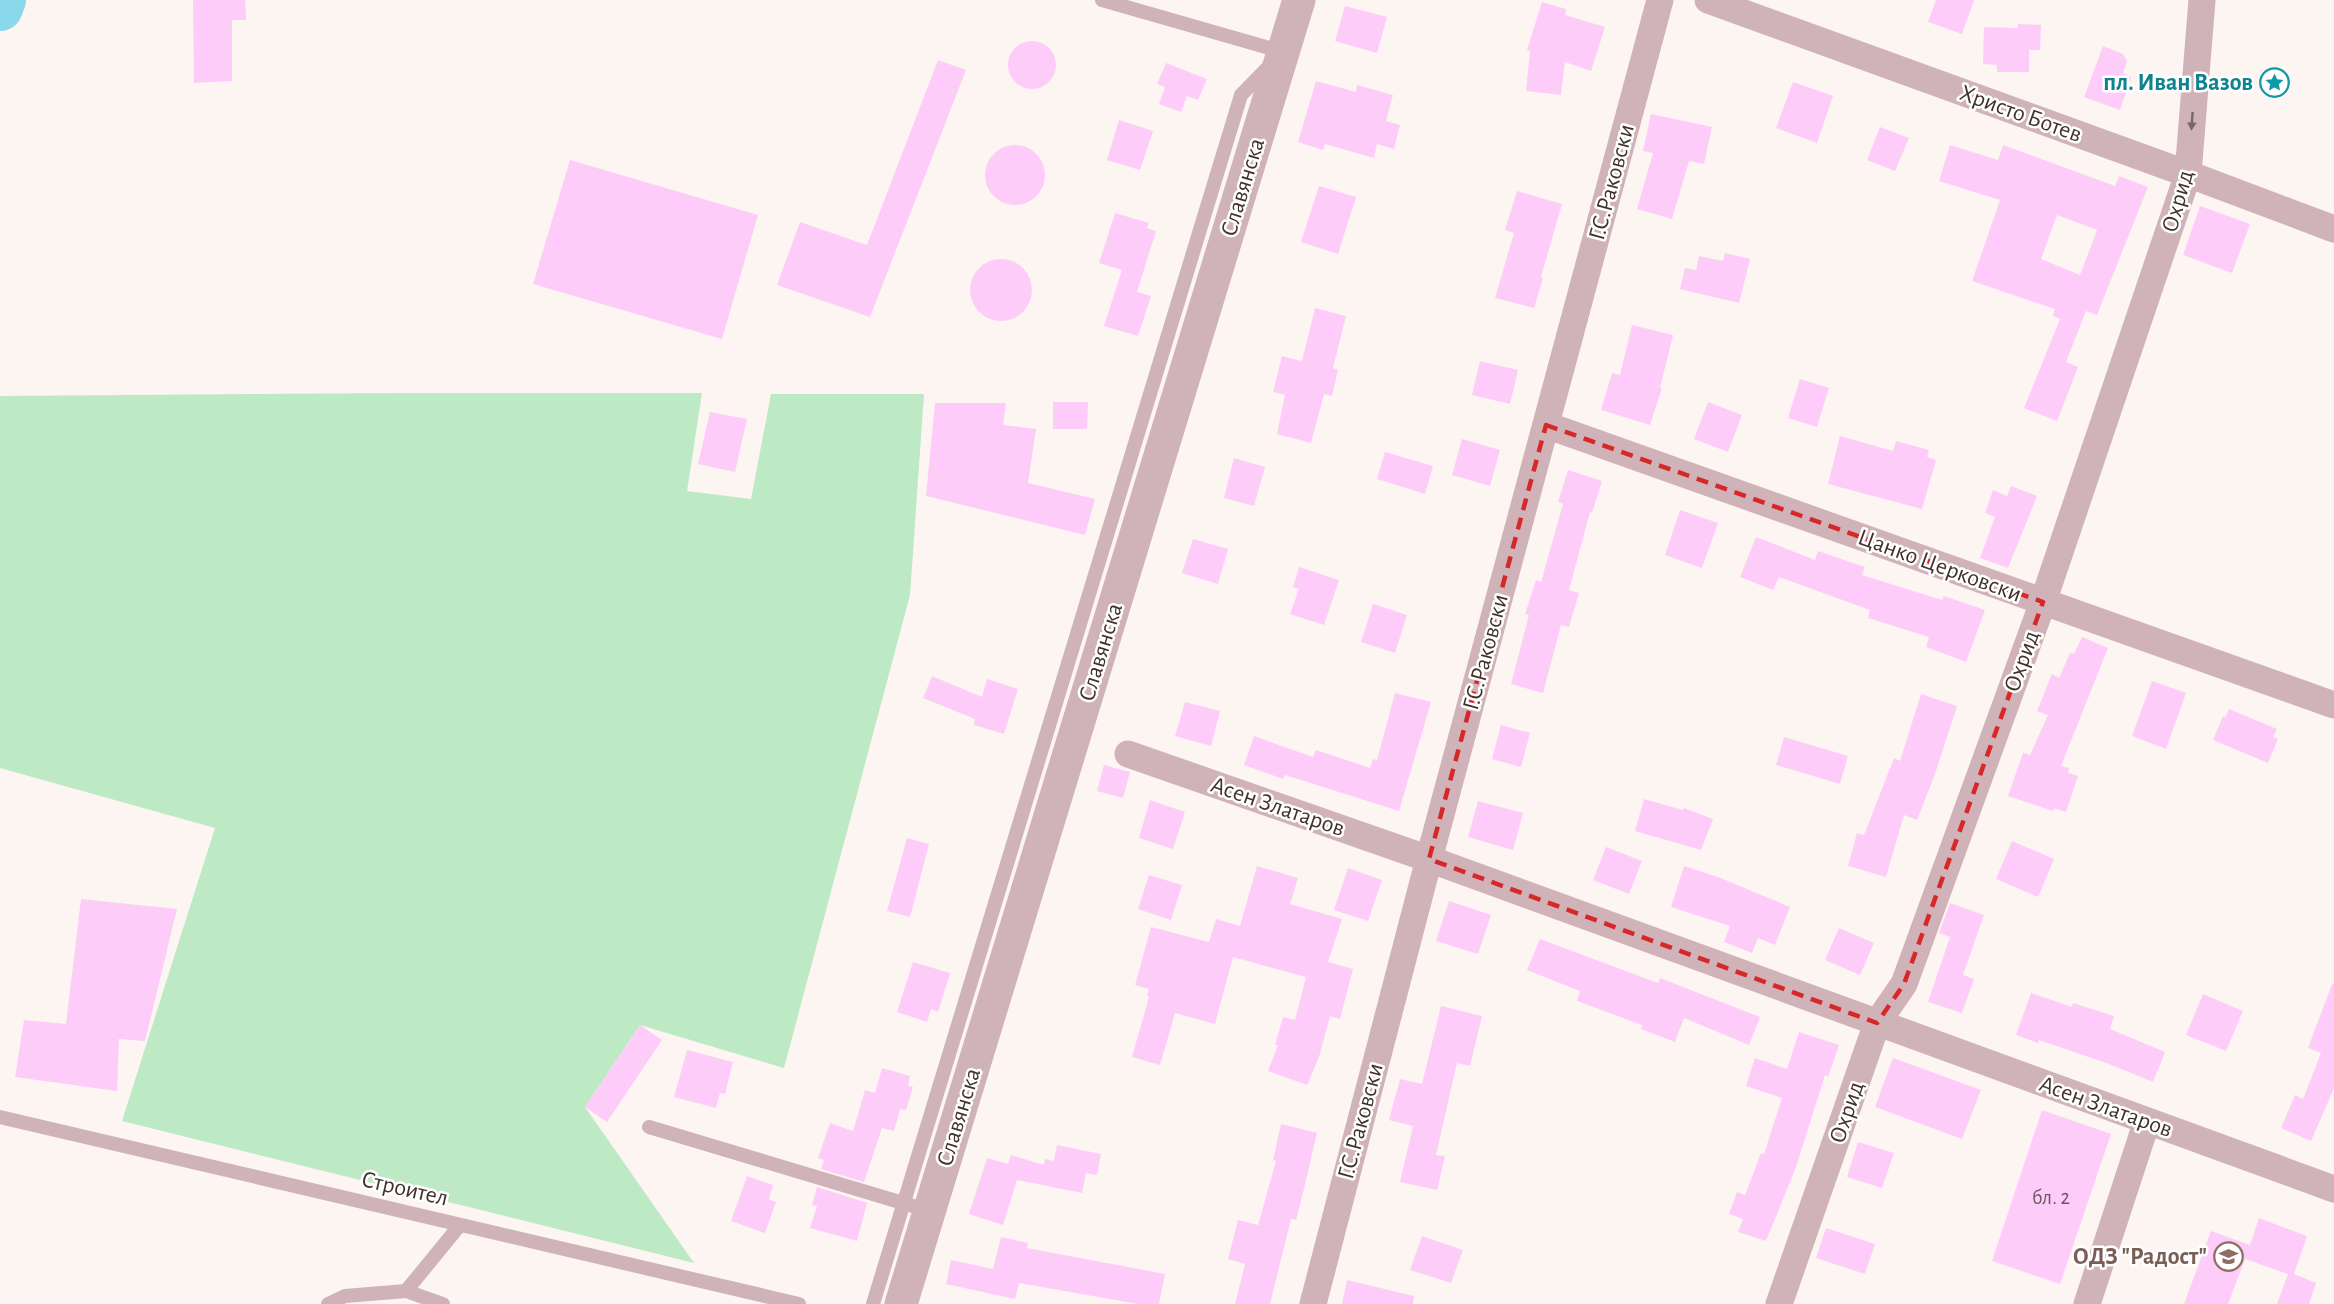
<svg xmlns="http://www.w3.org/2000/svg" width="2334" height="1304" font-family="'Alegreya Sans',sans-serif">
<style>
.green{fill:#bde9c4}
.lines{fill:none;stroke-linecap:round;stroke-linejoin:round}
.river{stroke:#8ad8eb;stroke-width:46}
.building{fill:#feccf9;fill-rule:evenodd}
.service{stroke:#d0b2b9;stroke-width:14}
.minor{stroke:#d0b2b9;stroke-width:27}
.tertiary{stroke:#d0b2b9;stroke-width:33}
.oneway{fill:#7a6664}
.marked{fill:none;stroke:#d62828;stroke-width:4.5;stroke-dasharray:12 8;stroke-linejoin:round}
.labels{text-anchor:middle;stroke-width:5;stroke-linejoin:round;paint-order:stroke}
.number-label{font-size:21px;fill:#70595f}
.culture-label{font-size:24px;font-weight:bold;fill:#0d838f;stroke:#fff;text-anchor:end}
.street-label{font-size:24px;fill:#41332c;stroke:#fff}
.education-label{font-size:24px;font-weight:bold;fill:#785e54;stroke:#fff;text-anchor:end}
</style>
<rect width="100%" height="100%" fill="#fcf5f1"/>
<path class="green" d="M403 393H702L687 491 751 499 771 394H924L910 595 784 1068 640 1025 585 1107 694 1263 122 1121 215 828 0 768V396Z"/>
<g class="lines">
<path class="river" d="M0 8 3 0"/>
</g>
<path class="building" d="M193 0H245L246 20H232V81L194 83Z
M1936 0H1974L1962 34 1928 22Z
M1542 2 1566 9 1565 15 1605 27 1591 71 1565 62 1561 95 1526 91 1530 51 1527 50Z
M1345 6 1387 17 1377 53 1335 41Z
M2018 24 2041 25 2040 50H2029V72H1997V65L1983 64 1984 27 2018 28Z
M1008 65a24 24 0 1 1 48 0a24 24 0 1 1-48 0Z
M2103 46 2123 54 2127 61 2123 73 2131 77 2120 110 2084 97Z
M938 60 966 70 870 317 777 285 800 222 867 245Z
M1166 63 1207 79 1198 100 1187 96 1181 112 1159 104 1165 87 1157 84Z
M1316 81 1356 92 1357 85 1393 95 1386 121 1400 125 1394 149 1377 144 1374 158 1325 144 1323 150 1298 142Z
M1793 82 1833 96 1817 143 1776 128Z
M1651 114 1712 127 1704 164 1689 161 1672 219 1637 209 1653 153 1643 151Z
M1119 120 1153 131 1140 170 1107 160Z
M1880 127 1909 138 1895 171 1867 160Z
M1950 145 1998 160 2003 145 2115 186 2119 176 2148 187 2097 315 2086 311 2066 362 2078 367 2057 421 2024 408 2060 319 2053 316 2055 309 1972 281 2000 200 1939 181ZM2057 215 2097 230 2080 275 2041 259Z
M985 175a30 30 0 1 1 60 0a30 30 0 1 1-60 0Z
M570 160 758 215 722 339 533 284Z
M1319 186 1356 197 1338 254 1301 242Z
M1517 191 1562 204 1541 277 1543 278 1534 308 1495 298 1514 233 1505 230Z
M2200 206 2250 224 2232 273 2183 255Z
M1115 213 1149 223 1147 228 1156 231 1137 292 1151 296 1138 336 1104 326 1122 270 1099 263Z
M1725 253 1750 259 1739 303 1680 289 1685 268 1696 270 1699 256 1723 261Z
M970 290a31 31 0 1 1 62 0a31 31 0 1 1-62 0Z
M1315 308 1346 316 1333 368 1338 370 1332 396 1324 394 1311 443 1277 434 1285 395 1273 392 1282 356 1302 361Z
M1632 325 1673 335 1660 388H1662L1650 425 1601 410 1612 373 1620 375Z
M1480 361 1518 370 1510 404 1472 395Z
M1800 379 1829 388 1817 427 1788 418Z
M1053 402H1088L1087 429H1053Z
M1708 402 1742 415 1728 452 1694 439Z
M935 403H1006L1003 425 1036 429 1028 483 1095 499 1085 535 926 496Z
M710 412 747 419 735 472 698 464Z
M1840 436 1893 451 1896 441 1929 450 1927 457 1936 460 1922 509 1828 484Z
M1462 439 1500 450 1490 486 1452 475Z
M1385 452 1433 466 1425 494 1377 479Z
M1234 458 1265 467 1254 506 1224 498Z
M1568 470 1602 481 1592 513 1590 512 1569 590 1579 593 1569 627 1561 625 1543 693 1511 684 1529 615 1525 614 1536 580 1541 582 1563 504 1558 502Z
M2011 486 2037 496 2008 568 1980 558 1995 517 1985 513 1993 490 2007 496Z
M1680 510 1718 523 1702 568 1665 555Z
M1756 537 1815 560 1818 551 1865 567 1862 575 1942 600 1944 596 1985 610 1966 662 1926 647 1929 637 1868 618 1870 610 1779 577 1773 590 1740 577Z
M1193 539 1228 549 1218 584 1182 573Z
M1299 567 1339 580 1324 625 1290 614 1299 589 1293 587Z
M1373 604 1407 615 1395 653 1361 642Z
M2082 637 2108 648 2061 766 2069 768 2068 773 2078 776 2066 812 2054 808 2053 811 2008 796 2023 753 2030 755 2048 715 2037 711 2052 674 2059 678 2070 653 2074 654Z
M932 676 982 697 987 679 1018 689 1004 734 974 725 975 719 923 698Z
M2152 681 2186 693 2166 749 2132 736Z
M1395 693 1431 702 1399 811 1285 775 1283 779 1244 765 1254 736 1313 757 1316 750 1370 768 1373 759 1377 760Z
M1921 694 1957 706 1935 774 1917 820 1904 815 1886 877 1848 866 1857 833 1864 835 1894 758 1900 761Z
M1185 702 1220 711 1211 746 1175 736Z
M2229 709 2277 729 2273 737 2278 739 2268 763 2213 740 2223 716 2226 717Z
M1501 725 1530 733 1521 767 1492 759Z
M1784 737 1848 756 1840 784 1776 765Z
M1104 765 1130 772 1123 798 1097 791Z
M1644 799 1683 810 1684 808 1713 819 1701 850 1635 831Z
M1150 800 1185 812 1173 849 1139 838Z
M1478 801 1523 813 1513 850 1468 837Z
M907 838 929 844 910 917 887 911Z
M2012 841 2054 859 2038 897 1996 879Z
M1606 847 1642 861 1629 894 1593 880Z
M1257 866 1298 878 1290 904 1342 919 1328 962 1353 969 1340 1019 1330 1016 1319 1057 1307 1085 1268 1071 1278 1045H1275L1283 1017 1295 1020 1306 977 1233 957 1215 1024 1175 1013 1160 1065 1132 1057 1149 997 1147 996 1149 989 1135 985 1151 927 1209 942 1216 919 1240 926Z
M1684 866 1718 877 1790 907 1775 945 1758 938 1752 953 1724 942 1730 926 1671 907Z
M1348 868 1382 880 1368 921 1334 910Z
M1149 875 1182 885 1171 920 1138 909Z
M81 899 177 909 145 1041 119 1039 117 1091 15 1077 24 1020 66 1024Z
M1449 901 1491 915 1478 954 1436 941Z
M1950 903 1984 915 1963 975 1974 979 1962 1013 1928 1002 1950 937 1939 933Z
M1839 928 1874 943 1860 975 1825 960Z
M1540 939 1658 983 1660 978 1760 1017 1749 1045 1684 1018 1675 1042 1641 1029 1642 1025 1577 1001 1580 991 1527 970Z
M913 962 950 973 938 1012 931 1009 927 1022 897 1012Z
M2332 984H2334V1088L2311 1141 2281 1128 2295 1095 2303 1099 2321 1053 2308 1048Z
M2031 993 2072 1007 2073 1003 2114 1016 2110 1029 2165 1052 2153 1082 2109 1064 2039 1040 2038 1043 2016 1035Z
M2203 994 2243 1011 2226 1051 2186 1035Z
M1441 1006 1482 1016 1470 1066 1457 1063 1436 1155 1445 1156 1437 1190 1400 1182 1413 1126 1389 1120 1400 1079 1422 1084Z
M640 1025 662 1040 607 1122 585 1107Z
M1799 1032 1839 1045 1828 1077 1825 1075 1796 1167 1766 1241 1738 1232 1743 1219 1729 1214 1737 1192 1745 1195 1761 1153 1764 1154 1782 1098 1746 1086 1755 1058 1787 1069Z
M687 1050 733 1062 725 1094 720 1093 716 1108 674 1097Z
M1893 1058 1981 1090 1962 1139 1875 1107Z
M882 1068 910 1076 908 1086 913 1087 906 1110 900 1109 894 1131 882 1128 864 1182 821 1169 824 1160 818 1158 830 1123 853 1131 865 1090 875 1093Z
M2042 1110 2111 1134 2060 1284 1992 1261Z
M1281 1124 1317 1133 1302 1197 1296 1220 1291 1219 1270 1304H1235L1245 1264 1228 1259 1238 1220 1258 1225 1276 1161 1273 1160Z
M1858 1142 1894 1153 1882 1188 1847 1177Z
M1057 1145 1101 1154 1097 1175 1086 1173 1082 1193 1017 1180 1003 1225 969 1214 987 1158 1008 1164 1011 1155 1044 1165 1045 1159 1054 1161Z
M747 1176 773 1185 769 1199 776 1202 765 1233 731 1221Z
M817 1187 867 1203 857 1241 810 1228 817 1206 812 1205Z
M2259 1218 2307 1236 2294 1274 2316 1283 2309 1304H2277L2288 1274 2245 1259 2228 1304H2184L2211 1231 2250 1245Z
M1826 1228 1875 1244 1865 1274 1816 1258Z
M1422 1236 1463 1250 1451 1283 1410 1270Z
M1001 1237 1028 1243 1027 1248 1165 1274 1159 1304H1138L1019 1283 1015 1299 946 1284 951 1260 993 1269Z
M1347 1280 1414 1296 1413 1304H1342Z"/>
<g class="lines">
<path class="service" d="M0 1117 799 1304
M649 1127 913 1206
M406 1291 443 1304
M328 1304 345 1296 406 1291 460 1225
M873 1304 1241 95 1283 52 1102 0"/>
<path class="minor" d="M1708 0 2188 174 2334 229
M1546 425 2334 705
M1128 754 1429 859 2334 1189
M1313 1304 1429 859 1660 0
M1779 1304 1877 1023 1904 984 2043 602 2188 174 2202 0
M2087 1304 2147 1121"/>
<path class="tertiary" d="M901 1304 1299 0"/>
</g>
<defs><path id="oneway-solid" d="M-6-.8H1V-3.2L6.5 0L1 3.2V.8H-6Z" transform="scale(1.5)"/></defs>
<use class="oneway" href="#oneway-solid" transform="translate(2192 121) rotate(94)"/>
<path class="marked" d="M1546 425 2043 602 1904 984 1877 1023 1429 859Z"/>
<defs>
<symbol id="sight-ring" viewBox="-11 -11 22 22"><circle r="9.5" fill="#fff" stroke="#0f9aa8" stroke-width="1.5"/><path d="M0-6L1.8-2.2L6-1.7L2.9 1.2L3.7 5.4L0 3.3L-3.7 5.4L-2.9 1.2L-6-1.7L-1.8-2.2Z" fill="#0f9aa8"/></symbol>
<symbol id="school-ring" viewBox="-11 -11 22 22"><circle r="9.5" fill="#fff" stroke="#8d6e63" stroke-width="1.5"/><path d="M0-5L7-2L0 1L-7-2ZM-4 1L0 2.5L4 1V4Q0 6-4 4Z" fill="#8d6e63"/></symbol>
</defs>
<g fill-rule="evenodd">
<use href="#sight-ring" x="2258" y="66" width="33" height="33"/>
<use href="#school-ring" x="2212" y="1240" width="33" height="33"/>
</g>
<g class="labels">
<g class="number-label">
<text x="2051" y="1204">бл. 2</text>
</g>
<g class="culture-label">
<text x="2253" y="90">пл. Иван Вазов</text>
</g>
<g class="street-label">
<text transform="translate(2021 113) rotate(20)" y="8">Христо Ботев</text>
<text transform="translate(1611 182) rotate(-75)" y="8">Г.С.Раковски</text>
<text transform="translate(1242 187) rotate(-73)" y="8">Славянска</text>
<text transform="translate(2177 201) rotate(-74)" y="8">Охрид</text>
<text transform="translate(1940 565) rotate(20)" y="8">Цанко Церковски</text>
<text transform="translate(1100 652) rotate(-73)" y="8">Славянска</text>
<text transform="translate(1485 652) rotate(-75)" y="8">Г.С.Раковски</text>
<text transform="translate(2021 661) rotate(-70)" y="8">Охрид</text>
<text transform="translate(1278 806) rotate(19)" y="8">Асен Златаров</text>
<text transform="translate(2106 1106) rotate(20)" y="8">Асен Златаров</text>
<text transform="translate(1846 1112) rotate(-71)" y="8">Охрид</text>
<text transform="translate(958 1117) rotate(-73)" y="8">Славянска</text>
<text transform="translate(1360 1121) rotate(-75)" y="8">Г.С.Раковски</text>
<text transform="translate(405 1188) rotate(13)" y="8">Строител</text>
</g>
<g class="education-label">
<text x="2207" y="1264">ОДЗ "Радост"</text>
</g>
</g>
</svg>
